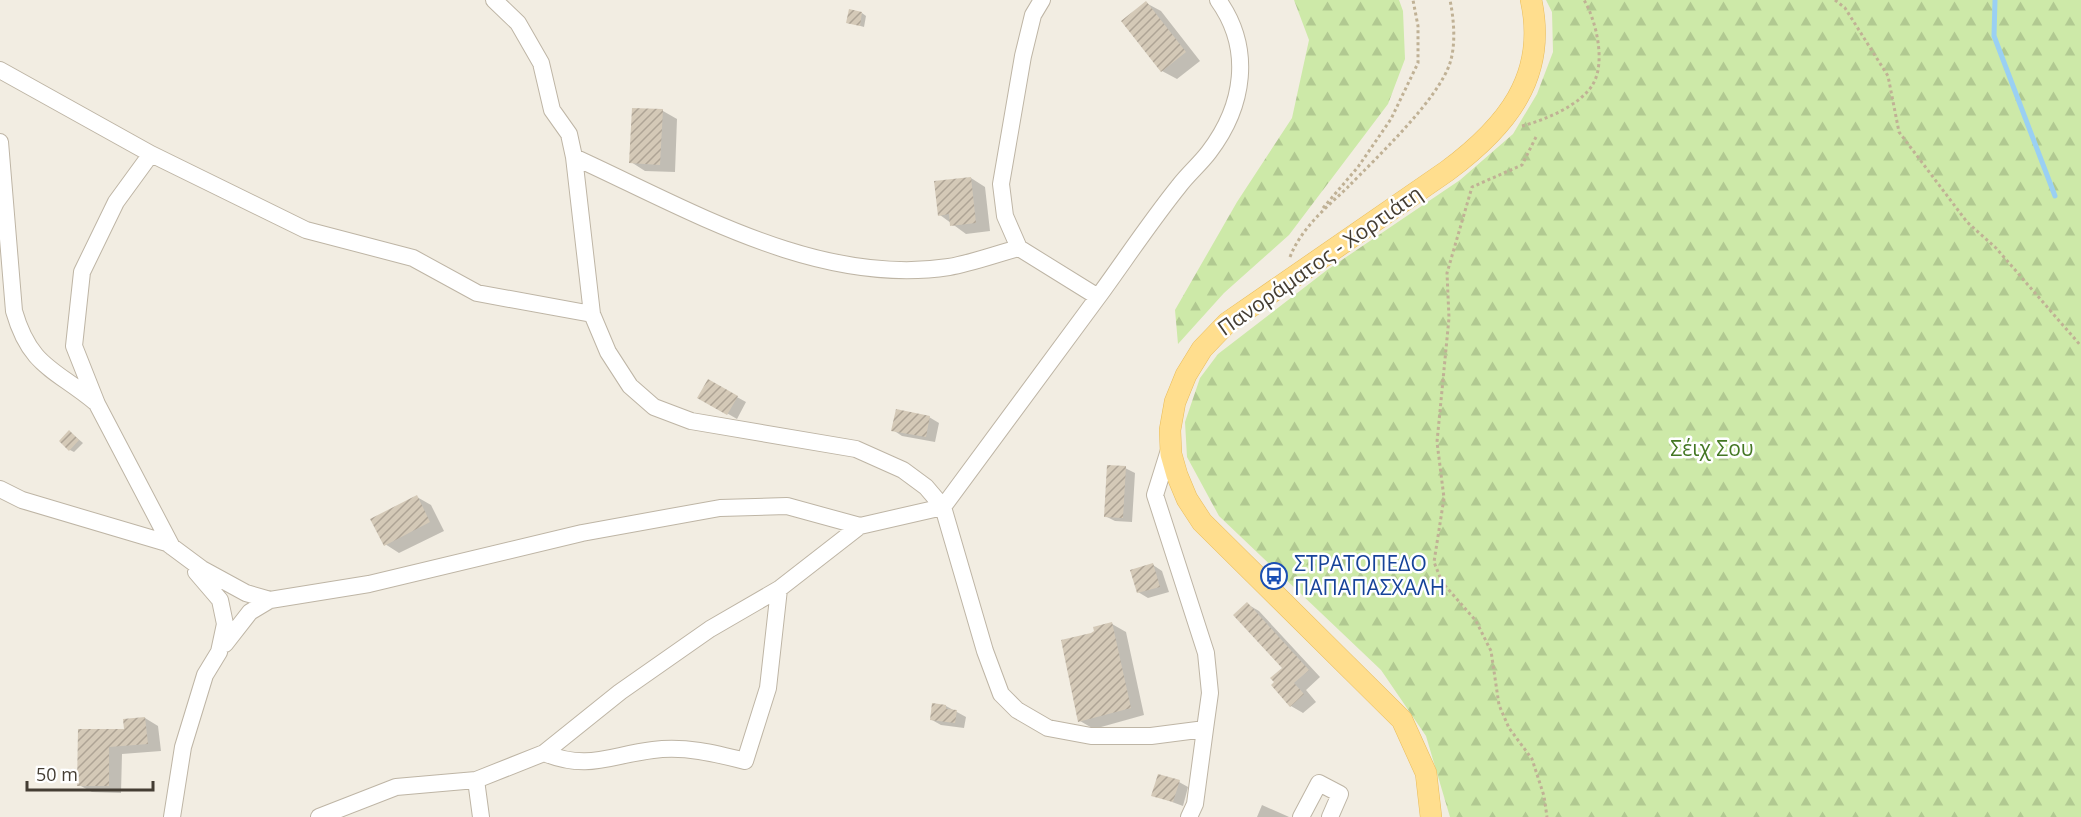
<svg xmlns="http://www.w3.org/2000/svg" width="2081" height="817" font-family="'Open Sans',sans-serif">
<style>
.forest{fill:url(#forest-firs)}
.shadow{fill:#0003}
.lines{fill:none;stroke-linecap:round;stroke-linejoin:round}
.stream{stroke:#9ad0f3;stroke-width:5}
.building{fill:url(#building-hatch)}
.minor-casing{stroke:#beb5a5;stroke-width:18}
.major-casing{stroke:#e9bc5a;stroke-width:22}
.path{stroke:#c0b195;stroke-width:3;stroke-dasharray:3 3;stroke-linecap:butt}
.minor{stroke:#fff;stroke-width:16}
.major{stroke:#ffde8e;stroke-width:21}
.labels{text-anchor:middle;stroke-width:5;stroke-linejoin:round;paint-order:stroke}
.street-label{font-size:21px;fill:#443d33;stroke:#fff}
.park-label{font-size:21px;fill:#447724;stroke:#fff}
.transit-label{font-size:21px;fill:#164399;stroke:#fff;text-anchor:start}
</style>
<defs>
<pattern id="forest-firs" width="22" height="20" patternUnits="userSpaceOnUse" patternTransform="scale(1.5)"><rect width="22" height="20" fill="#cde9a8"/><path d="M5 1l3.5 6h-7zM16 11l3.5 6h-7z" fill="#b1c991"/></pattern>
<pattern id="building-hatch" width="6" height="6" patternUnits="userSpaceOnUse" patternTransform="scale(1.5)"><rect width="6" height="6" fill="#d4c9b7"/><path d="M-1 1l2-2M0 6l6-6M5 7l2-2" fill="none" stroke="#aea495"/></pattern>
</defs>
<rect width="100%" height="100%" fill="#f2ede2"/>
<path class="forest" d="M1294 0H1399L1403 11 1405 59 1388 104 1289 235 1224 293 1178 344 1175 310 1237 202 1292 118 1309 40Z
M1546 0H2081V817H1450L1426 736 1381 670 1219 516 1187 457 1185 422 1200 378 1218 354 1327 270 1460 180 1513 134 1537 94 1553 52 1552 12Z"/>
<path class="shadow" d="M1146 3 1161 11 1200 61 1177 79 1162 71Z
M862 13 866 16 864 27 847 22Z
M634 109 663 111 677 119 675 172 645 171 631 162Z
M971 178 985 187 990 231 966 234 940 215Z
M708 381 746 402 737 419 699 397Z
M929 417 939 423 935 442 902 436 893 430Z
M70 432 83 443 74 452 70 450Z
M1125 468 1135 473 1132 522 1115 521 1105 516Z
M417 497 431 505 444 531 399 553 385 544Z
M1153 565 1162 571 1169 592 1148 598 1138 592Z
M1247 604 1259 611 1320 677 1306 690 1316 702 1303 713 1291 706 1284 668Z
M1112 624 1126 632 1144 715 1094 729 1080 721Z
M934 705 946 706 966 717 964 728 941 725 932 720Z
M145 718 158 726 161 751 122 754 121 793 92 792 79 785 80 731H126Z
M1179 782 1188 787 1183 806 1153 795Z
M1262 805 1287 816 1289 817H1257Z"/>
<g class="lines">
<path class="stream" d="M1995 0 1994 36 2055 196"/>
</g>
<path class="building" d="M1146 1 1186 52 1161 72 1121 21Z
M849 9 862 12 860 26 846 23Z
M632 108 663 109 660 165 629 163Z
M971 177 976 223 950 226 949 214 938 216 934 181Z
M708 379 738 396 727 415 697 398Z
M896 409 930 416 926 437 891 431Z
M69 430 79 440 69 451 59 441Z
M1107 465 1126 466 1123 518 1104 517Z
M417 495 430 522 384 546 370 519Z
M1153 563 1160 587 1137 593 1130 570Z
M1247 602 1309 670 1294 683 1304 694 1290 707 1271 685 1274 682 1270 678 1282 668 1233 615Z
M1112 622 1131 708 1078 722 1061 640 1091 633 1094 631 1093 627Z
M932 703 946 705V709L957 710 955 723 930 720Z
M145 717 148 744 109 747V786H77L78 729H124L123 719Z
M1158 774 1180 780 1173 802 1151 796Z"/>
<g class="lines">
<defs>
<path id="minor" d="M494 0 518 23 541 63 552 110 569 134 574 157C688 209 818 287 949 267 972 263 996 254 1019 248L1098 297 943 507 985 651 1001 694 1017 710 1048 728 1091 736H1151L1205 729 1210 693 1206 653 1155 495 1170 447
M0 70 151 154 116 202 82 272 74 346 97 404 172 547
M0 142 14 311C30 367 55 369 95 402
M151 154 306 230 413 258 477 293 592 314
M1019 248 1005 216 1001 184 1023 56 1033 15 1042 0
M1098 297C1125 260 1150 222 1179 186 1188 174 1200 164 1209 152 1244 106 1253 49 1218 0
M0 489 22 500 167 543 202 569 246 593 270 600 369 584 582 533 720 508 787 506 860 526 943 507 926 487 903 470 856 449 691 421 654 407 630 386 608 352 592 314 574 157
M225 644 250 612 270 600
M544 753C589 771 610 755 653 750 685 746 714 753 745 761L768 688 779 589
M172 817 183 747 205 675 219 652 225 624 220 600 196 572
M319 817 396 787 476 780
M481 817 476 780 544 753 620 692 710 629 779 589 860 526
M1189 817 1195 804 1205 729
M1301 817 1319 783 1340 794 1330 817"/>
<path id="major" d="M1431 817 1426 773 1402 720 1202 522 1187 499 1177 475 1171 454 1170 430 1175 402 1186 375 1202 349 1227 323 1447 171C1506 127 1548 77 1531 0"/>
</defs>
<use href="#minor" class="minor-casing"/>
<use href="#major" class="major-casing"/>
<path class="path" d="M1835 0 1845 8 1888 76 1899 132 1967 222 1996 248 2081 346
M1522 126C1545 120 1581 105 1593 84 1606 62 1596 20 1584 0
M1536 137 1522 165 1472 187 1447 273 1449 318 1437 442 1444 498 1434 562 1442 582 1476 621 1491 651 1499 705 1509 728 1532 759 1544 796 1547 817
M1323 208 1358 167 1391 119 1418 63V26L1413 0
M1290 257C1302 227 1326 208 1348 187 1376 158 1438 100 1450 63 1456 44 1454 20 1450 0"/>
<use href="#minor" class="minor"/>
<use href="#major" class="major"/>
</g>
<defs>
<symbol id="bus-ring" viewBox="-11 -11 22 22"><circle r="9.5" fill="#fff" stroke="#1a4fb4" stroke-width="1.5"/><path d="M-5-6H5V4H4V6H2V4H-2V6H-4V4H-5ZM-3.5-4V0h7V-4ZM-3.5 1.2v1.5H-2V1.2ZM2 1.2v1.5H3.5V1.2Z" fill="#1a4fb4"/></symbol>
</defs>
<g fill-rule="evenodd">
<use href="#bus-ring" x="1259" y="561" width="30" height="30"/>
</g>
<g class="labels">
<g class="street-label">
<text transform="translate(1320 261) rotate(-35)" y="7">Πανοράματος - Χορτιάτη</text>
</g>
<g class="park-label">
<text x="1712" y="456">Σέιχ Σου</text>
</g>
<g class="transit-label">
<text x="1294" y="571">ΣΤΡΑΤΟΠΕΔΟ<tspan x="1294" dy="24">ΠΑΠΑΠΑΣΧΑΛΗ</tspan></text>
</g>
</g>
<path d="M27 781v9h126v-9" fill="none" stroke="#443d33" stroke-width="3"/>
<text x="36" y="781" font-size="18" fill="#443d33" stroke="#ffffff" stroke-width="4.5" paint-order="stroke">50 m</text>
</svg>
